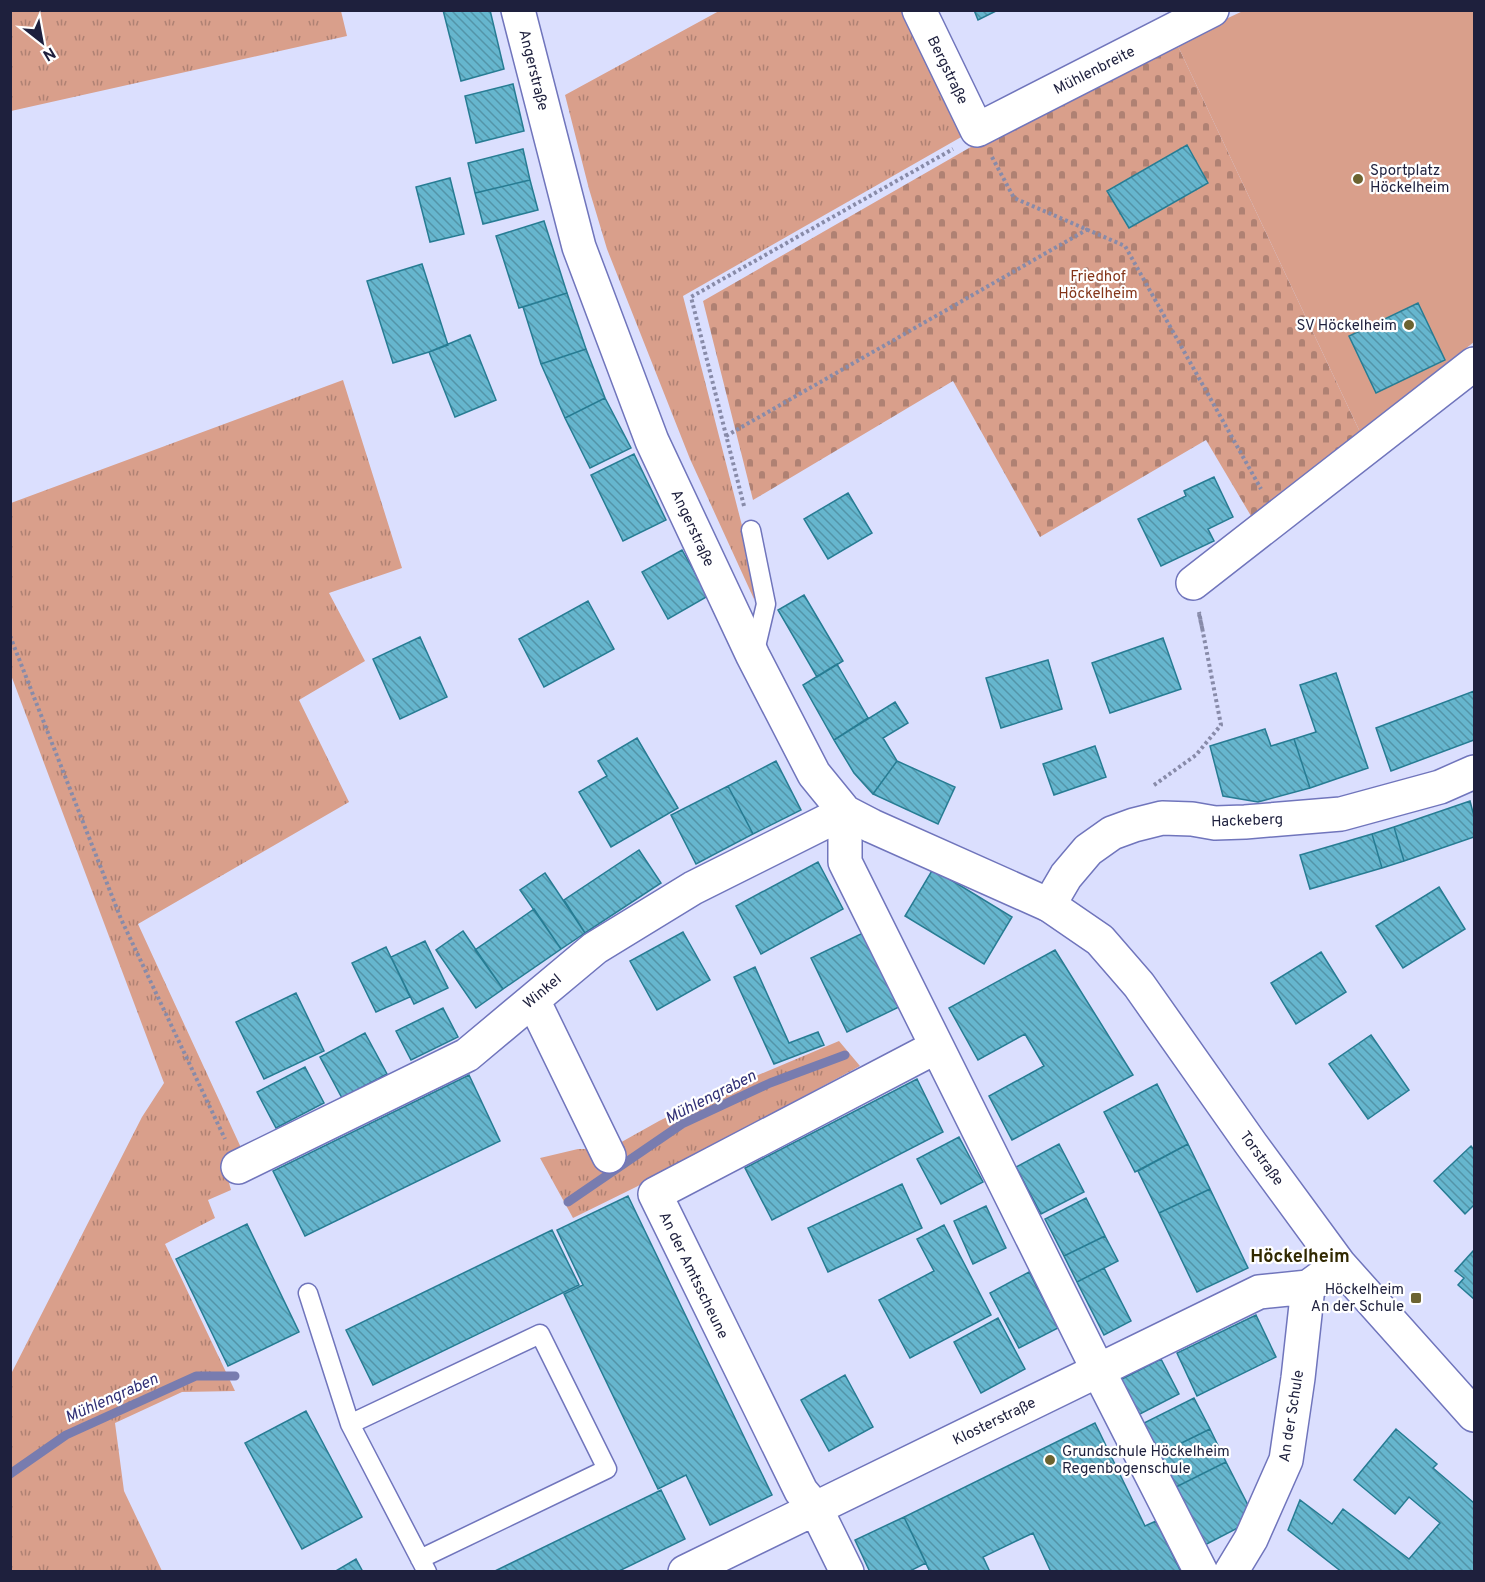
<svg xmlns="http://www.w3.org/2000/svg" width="1485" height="1582" font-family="Overpass,sans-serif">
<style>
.grass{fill:url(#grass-tufts)}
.cemetery{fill:url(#cemetery-stones)}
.park{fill:#d99f8b}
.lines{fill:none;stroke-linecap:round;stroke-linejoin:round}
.stream{stroke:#787caf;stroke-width:9}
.building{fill:url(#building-back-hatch);stroke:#277c93;stroke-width:1.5}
.lane-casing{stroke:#7075bc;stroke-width:21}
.street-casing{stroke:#7075bc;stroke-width:36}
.secondary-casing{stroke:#7075bc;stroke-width:36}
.path{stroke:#888ba9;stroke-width:4;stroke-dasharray:3 3;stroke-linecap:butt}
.lane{stroke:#fff;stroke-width:18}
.street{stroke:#fff;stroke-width:33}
.secondary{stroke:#fff;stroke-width:33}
.poi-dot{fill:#6c6330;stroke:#fff;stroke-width:2}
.labels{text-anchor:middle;stroke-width:4.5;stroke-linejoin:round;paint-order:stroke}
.street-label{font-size:15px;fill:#1e203d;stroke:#fff}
.poi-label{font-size:15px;fill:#1e203d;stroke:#fff;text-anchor:start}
.park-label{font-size:15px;fill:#843519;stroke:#fff}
.water-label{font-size:16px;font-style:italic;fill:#313076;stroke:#fff}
.quarter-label{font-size:18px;font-weight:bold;fill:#312900;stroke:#fff}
</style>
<defs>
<pattern id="grass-tufts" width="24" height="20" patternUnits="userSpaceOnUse" patternTransform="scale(1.5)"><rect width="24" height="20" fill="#d99f8b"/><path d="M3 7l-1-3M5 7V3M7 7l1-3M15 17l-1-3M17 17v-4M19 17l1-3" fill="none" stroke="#af8173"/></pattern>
<pattern id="cemetery-stones" width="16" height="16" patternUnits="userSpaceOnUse" patternTransform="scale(1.5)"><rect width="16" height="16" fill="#d99f8b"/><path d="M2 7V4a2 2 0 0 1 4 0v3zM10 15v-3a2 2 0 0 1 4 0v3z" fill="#af8173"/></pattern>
<pattern id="building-back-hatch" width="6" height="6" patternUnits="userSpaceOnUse" patternTransform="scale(1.5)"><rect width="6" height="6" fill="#66b6ce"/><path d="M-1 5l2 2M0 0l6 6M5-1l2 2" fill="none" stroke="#5394a8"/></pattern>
</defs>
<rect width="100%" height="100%" fill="#dbdffe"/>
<path class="grass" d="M10 11H341L347 36 11 111Z
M719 11H902L963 136 683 296 757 584 754 599 690 459 607 249 589 189 565 95Z
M343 380 402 568 329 593 365 661 299 700 349 802 138 924 243 1152 223 1161 231 1190 208 1200 215 1218 165 1244 235 1391 182 1392 115 1423 124 1491 162 1571H11V1374L142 1117 164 1083 11 675V503Z
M839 1041 860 1066 636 1187 573 1218 540 1158 578 1149H609L659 1121 718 1092Z"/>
<path class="cemetery" d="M1176 42 1360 432 1251 516 1206 440 1040 537 953 381 753 500 703 301 969 148Z"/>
<path class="park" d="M1243 11H1474V342L1360 432 1176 42Z"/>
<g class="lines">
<path class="stream" d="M568 1202 682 1124 770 1083 845 1055
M10 1474 66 1435 196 1376H235"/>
</g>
<path class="building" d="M443 10H490L504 69 461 81Z
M974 10H998L978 20Z
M513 84 524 131 476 143 465 96Z
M1187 145 1208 183 1129 228 1107 191Z
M523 149 530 180 475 193 468 163Z
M450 178 464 234 430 242 416 187Z
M530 180 538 210 483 224 475 193Z
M544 221 567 293 519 308 496 236Z
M422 264 448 345 429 352 393 363 367 281Z
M567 293 586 349 541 364 523 307Z
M1418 303 1445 360 1376 393 1349 336Z
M470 335 496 400 455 417 429 352Z
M586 349 605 398 565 418 541 364Z
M605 398 631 448 590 468 565 418Z
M634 454 666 520 623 541 591 475Z
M1214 477 1233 517 1208 529 1214 541 1161 566 1138 519 1186 496 1184 491Z
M848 493 872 533 828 559 804 519Z
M682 550 708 596 668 619 642 572Z
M804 595 843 661 817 677 778 610Z
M588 601 614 649 544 687 519 639Z
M420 637 447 697 400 719 373 659Z
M1163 638 1181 689 1110 713 1092 663Z
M1048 660 1062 709 1001 728 986 678Z
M837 664 868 718 834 740 803 685Z
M1336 673 1368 768 1310 788 1294 739 1316 732 1300 685Z
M1474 691V740L1391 771 1376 728Z
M895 702 908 723 883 738 897 761 873 794 854 773 834 740Z
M1265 729 1271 746 1294 739 1310 788 1258 802 1223 796 1210 746Z
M637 738 678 808 611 847 579 792 607 776 598 761Z
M1095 746 1106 777 1054 795 1043 764Z
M776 761 801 810 753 834 728 786Z
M897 761 955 787 938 824 873 794Z
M728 786 753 834 696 864 671 815Z
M1470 801 1474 816V837L1404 861 1394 827Z
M1394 827 1404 861 1382 868 1372 834Z
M1372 834 1382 868 1310 889 1300 855Z
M639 850 661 883 585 933 564 900Z
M818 862 843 909 761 954 736 906Z
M933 869 1012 917 984 964 905 916Z
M545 873 585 933 561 949 520 890Z
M1439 887 1465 929 1403 968 1376 926Z
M534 909 561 949 503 989 475 950Z
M463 931 503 989 476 1008 436 950Z
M683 932 710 980 657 1010 630 961Z
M863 933 899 1007 847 1032 811 958Z
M425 941 448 988 414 1004 391 957Z
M386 947 410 997 376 1012 352 963Z
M1055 950 1133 1075 1012 1140 989 1096 1044 1066 1025 1034 978 1060 949 1008Z
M1321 952 1346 992 1296 1024 1271 983Z
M755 967 789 1043 818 1032 824 1045 774 1064 734 977Z
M296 993 324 1051 264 1079 236 1022Z
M443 1008 458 1037 411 1060 396 1031Z
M365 1033 387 1074 342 1098 320 1057Z
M1371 1035 1409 1090 1368 1119 1329 1064Z
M305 1067 324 1103 276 1128 257 1092Z
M469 1075 500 1141 305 1236 273 1171Z
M917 1079 943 1132 772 1220 745 1168Z
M1157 1084 1188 1144 1135 1172 1104 1112Z
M959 1137 983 1182 941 1204 917 1159Z
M1059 1144 1084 1192 1041 1214 1016 1167Z
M1188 1144 1210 1189 1159 1213 1138 1171Z
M1471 1146 1474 1150V1205L1465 1214 1434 1181Z
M902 1184 922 1228 828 1272 808 1228Z
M1210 1189 1248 1268 1197 1292 1159 1213Z
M628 1196 772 1495 710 1525 686 1475 658 1489 564 1294 583 1285 557 1230Z
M1086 1198 1105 1236 1064 1256 1045 1219Z
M986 1206 1006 1248 973 1264 954 1221Z
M247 1224 299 1332 228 1366 176 1259Z
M944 1225 991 1315 910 1358 879 1300 934 1271 917 1239Z
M552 1230 579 1285 373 1385 346 1330Z
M1105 1236 1118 1261 1077 1282 1064 1256Z
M1474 1250V1299L1458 1285 1464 1278 1455 1271Z
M1104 1268 1131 1321 1104 1335 1077 1282Z
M1029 1272 1058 1328 1019 1348 990 1293Z
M1256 1315 1276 1357 1197 1396 1177 1353Z
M998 1318 1025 1369 981 1393 954 1342Z
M1161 1359 1179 1394 1138 1415 1120 1380Z
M845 1375 873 1427 829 1451 801 1400Z
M1194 1398 1210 1429 1155 1456 1140 1425Z
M306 1411 362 1517 302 1549 245 1443Z
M1095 1423 1145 1526 1156 1521 1181 1572H1051L1033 1533 983 1557 990 1572H930L904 1517Z
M1210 1429 1226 1462 1172 1489 1155 1456Z
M1396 1429 1437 1464 1433 1468 1474 1503V1572H1342L1288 1530 1300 1500 1332 1524 1343 1509 1409 1559 1440 1523 1409 1497 1395 1514 1354 1480Z
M1226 1462 1255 1519 1201 1547 1172 1489Z
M661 1490 685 1539 617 1572H493Z
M904 1517 926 1563 908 1572H870L855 1540Z
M356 1559 363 1572H334Z"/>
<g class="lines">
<defs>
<path id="lane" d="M751 530 766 604 754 655
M308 1293 350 1424 427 1572
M350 1424 540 1334 607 1469 420 1559"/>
<path id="street" d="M919 10 977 130 1212 10
M1193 583 1474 364
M1049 905 1066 876 1088 850 1112 833 1134 825 1162 818 1192 819 1215 823 1245 822 1341 814 1440 787 1474 772
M533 1000 609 1156
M238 1167 467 1055 595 948 693 888 845 812V862L1098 1370 1201 1572
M685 1572 1259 1292 1308 1287
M847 1572 816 1509 801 1491 655 1194 936 1047
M1231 1572 1251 1539 1286 1460 1298 1378 1308 1287 1326 1274"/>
<path id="secondary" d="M518 10 579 247 652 441 753 656 814 774 845 812 872 826 1049 905 1100 940 1139 985 1251 1144 1339 1264 1474 1415"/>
</defs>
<use href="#lane" class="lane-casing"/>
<use href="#street" class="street-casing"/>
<use href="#secondary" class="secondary-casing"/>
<path class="path" d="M992 157 1014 198 1125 246 1261 489
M726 436 1088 229
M744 506 691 297 953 149
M1199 614 1203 632
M10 636 121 919 225 1139
M1154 785 1196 755 1221 725 1199 612"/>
<use href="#lane" class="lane"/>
<use href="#street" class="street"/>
<use href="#secondary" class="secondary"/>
</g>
<g class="poi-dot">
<circle cx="1358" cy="179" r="6"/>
<circle cx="1409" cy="325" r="6"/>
<rect x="1410" y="1292" width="12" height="12" rx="3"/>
<circle cx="1050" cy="1460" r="6"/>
</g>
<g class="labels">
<g class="street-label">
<text transform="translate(534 70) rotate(76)" y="5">Angerstraße</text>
<text transform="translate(948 70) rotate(64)" y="5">Bergstraße</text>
<text transform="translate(1094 70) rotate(-27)" y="5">Mühlenbreite</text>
<text transform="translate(693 528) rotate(65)" y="5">Angerstraße</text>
<text transform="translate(1247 820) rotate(-2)" y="5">Hackeberg</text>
<text transform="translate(542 991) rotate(-40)" y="5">Winkel</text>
<text transform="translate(1262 1158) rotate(54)" y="5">Torstraße</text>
<text transform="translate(694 1275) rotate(64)" y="5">An der Amtsscheune</text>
<text transform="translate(1291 1416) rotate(-81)" y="5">An der Schule</text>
<text transform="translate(994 1421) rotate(-26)" y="5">Klosterstraße</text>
</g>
<g class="poi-label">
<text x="1370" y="175">Sportplatz<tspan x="1370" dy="17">Höckelheim</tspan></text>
<text x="1397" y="330" text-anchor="end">SV Höckelheim</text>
<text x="1404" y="1294" text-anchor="end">Höckelheim<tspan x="1404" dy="17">An der Schule</tspan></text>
<text x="1062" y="1456">Grundschule Höckelheim<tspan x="1062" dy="17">Regenbogenschule</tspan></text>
</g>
<g class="park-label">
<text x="1098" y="281">Friedhof<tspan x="1098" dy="17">Höckelheim</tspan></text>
</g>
<g class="water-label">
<text transform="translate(710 1096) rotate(-27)" y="6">Mühlengraben</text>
<text transform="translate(111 1397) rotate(-24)" y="6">Mühlengraben</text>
</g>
<g class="quarter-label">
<text x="1300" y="1262">Höckelheim</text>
</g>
</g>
<rect width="1485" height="1582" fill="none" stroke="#1e203d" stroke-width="24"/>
<g transform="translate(42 42) rotate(149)" stroke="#ffffff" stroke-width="4.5" paint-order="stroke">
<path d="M0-4.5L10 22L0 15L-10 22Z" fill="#1e203d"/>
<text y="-9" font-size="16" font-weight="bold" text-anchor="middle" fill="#1e203d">N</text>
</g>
</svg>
